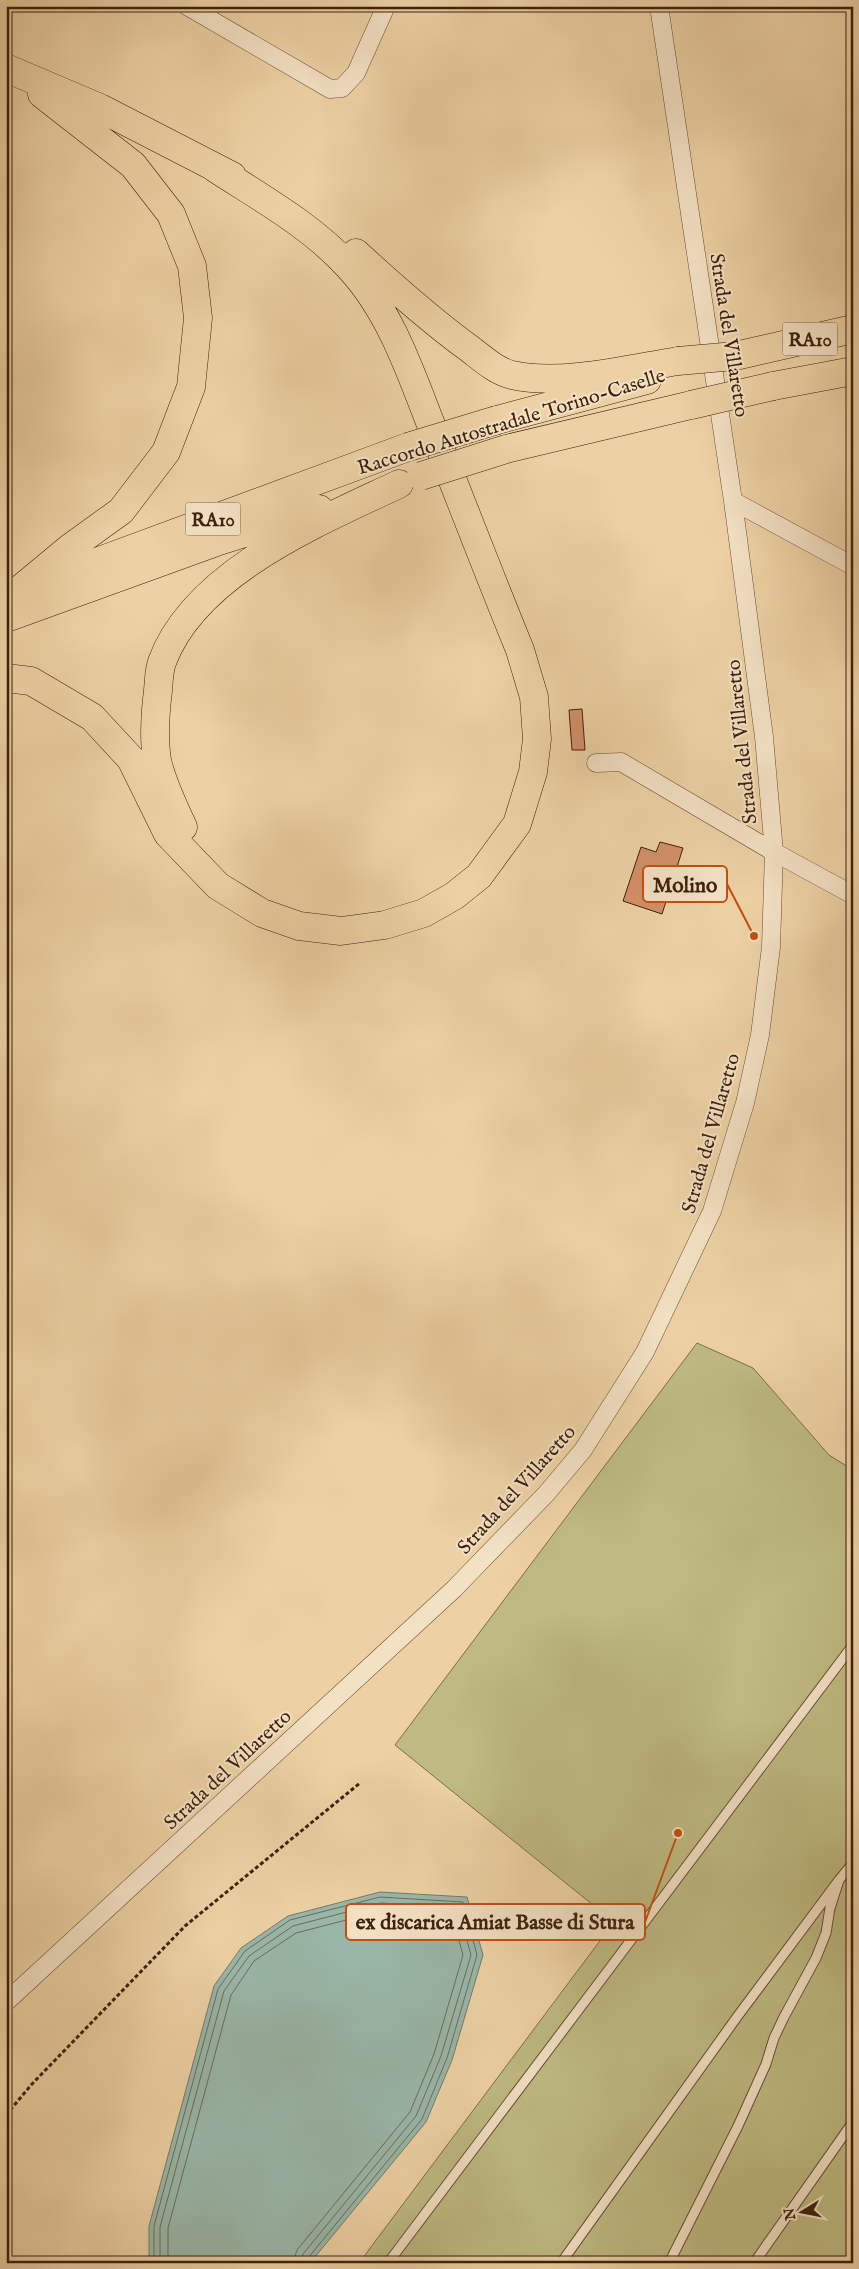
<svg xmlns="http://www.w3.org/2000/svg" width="859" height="2269" font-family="'IM FELL English',serif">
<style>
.green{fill:#beba82;stroke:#7e6e48}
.water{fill:#99b7a9;stroke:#747b6b}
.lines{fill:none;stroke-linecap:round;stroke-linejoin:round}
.shore{stroke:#6b6c5b;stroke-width:1}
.building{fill:#d39069;stroke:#3d210d}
.service-casing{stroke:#694d33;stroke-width:11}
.minor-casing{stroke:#694d33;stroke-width:19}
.motorway-casing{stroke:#3d210d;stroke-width:29}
.path{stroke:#3d210d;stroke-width:3;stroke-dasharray:4 2.5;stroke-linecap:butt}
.service{stroke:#f3e1c4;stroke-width:9}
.minor{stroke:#f3e1c4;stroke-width:18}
.motorway{stroke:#edd1a4;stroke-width:28}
.motorway-bridge-casing{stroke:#3d210d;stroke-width:29;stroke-linecap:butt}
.motorway-bridge{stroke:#edd1a4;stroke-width:28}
.labels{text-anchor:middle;stroke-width:4;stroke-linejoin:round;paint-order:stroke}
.shield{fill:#f3e1c4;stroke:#745b44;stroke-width:1}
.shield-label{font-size:19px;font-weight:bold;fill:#3d210d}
.street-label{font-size:20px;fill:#3d210d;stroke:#f3e1c4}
.leader{fill:none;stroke:#c64e0c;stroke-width:2}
.callout-dot{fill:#c64e0c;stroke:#f3e1c4;stroke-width:2}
.callout{fill:#f3e1c4;stroke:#c64e0c;stroke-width:2}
.callout-label{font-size:21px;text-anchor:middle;font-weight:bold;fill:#3d210d}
</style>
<rect width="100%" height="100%" fill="#edd1a4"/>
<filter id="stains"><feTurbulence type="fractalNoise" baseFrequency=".004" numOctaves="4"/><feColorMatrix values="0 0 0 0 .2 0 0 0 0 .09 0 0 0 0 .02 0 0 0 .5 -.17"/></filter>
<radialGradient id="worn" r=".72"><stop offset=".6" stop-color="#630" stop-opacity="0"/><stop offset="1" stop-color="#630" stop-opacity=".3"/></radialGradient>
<path class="green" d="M697 1343 753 1368 829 1455 853 1470V2263H359L614 1922 395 1745Z"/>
<path class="water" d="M380 1892 467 1897 483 1955 452 2060 426 2122 310 2263H149V2226L214 1986 241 1948 288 1916Z"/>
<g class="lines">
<path class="shore" d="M154 2263V2226L218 1989 245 1951 290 1920 380 1897 463 1902 477 1955 447 2058 422 2119 308 2258 307 2263
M160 2263V2227L224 1991 249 1956 293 1926 381 1903 458 1908 471 1955 441 2056 416 2116 303 2254 300 2263
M168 2263V2228L231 1995 254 1961 296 1933 381 1911 452 1915 463 1955 434 2054 410 2112 297 2250 293 2263"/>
</g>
<path class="building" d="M582 709 585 750H572L569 710Z
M660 842 683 848 662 914 623 901 641 847 656 852Z"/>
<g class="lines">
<defs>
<path id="service" d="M388 2263 853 1645
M561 2263 737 2017 839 1880
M669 2263 738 2126 766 2064 774 2038 784 2017 816 1958 826 1933 830 1908 839 1880 853 1863
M754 2263 853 2122"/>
<path id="minor" d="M187 6 330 89 342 88 356 73 386 6
M733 501 853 566
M596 763 621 762 774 852 853 895
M6 2002 454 1589 546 1494 583 1450 645 1352 712 1211 745 1103 760 1035 771 947 774 852 764 737 733 501 659 6"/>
<path id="motorway" d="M6 68 100 108 232 176
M356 253C393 287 430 320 470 349 483 359 496 371 512 375 561 386 629 369 678 361
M735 356 853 329
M773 386 853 371
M497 420 647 380
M506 449 691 405
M37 584 408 447
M18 591 71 547 121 511 166 452 191 387 198 318 192 266 171 214 133 165 42 94
M6 618 216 542 319 509
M6 678 31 681 92 717 131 759 168 834 218 886 262 913 299 926 341 931 385 925 424 913 454 896 479 876 517 824 533 772 537 739 534 697 520 650C491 579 463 507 435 435 412 377 392 313 349 267 312 226 261 198 215 168
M183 827C174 808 161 780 157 760 154 741 155 718 157 699 159 688 158 673 162 662 195 572 319 522 399 484"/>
</defs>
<use href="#service" class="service-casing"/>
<use href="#minor" class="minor-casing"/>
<use href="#motorway" class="motorway-casing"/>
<path class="path" d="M6 2115 32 2084 185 1926 360 1783"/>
<use href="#service" class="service"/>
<use href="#minor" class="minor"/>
<use href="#motorway" class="motorway"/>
<defs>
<path id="motorway-bridge" d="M678 361 735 356
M691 405 773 386
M408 447 497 420
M421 476 506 449"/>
</defs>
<use href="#motorway-bridge" class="motorway-bridge-casing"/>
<use href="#motorway-bridge" class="motorway-bridge"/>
</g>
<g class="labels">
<g class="shield">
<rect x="782.5" y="322.5" width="55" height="33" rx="4"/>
<rect x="185.5" y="502.5" width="55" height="33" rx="4"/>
</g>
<g class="shield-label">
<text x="810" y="346">RA10</text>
<text x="213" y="526">RA10</text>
</g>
<g class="street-label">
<text transform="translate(730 335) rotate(81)" y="7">Strada del Villaretto</text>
<text transform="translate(511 421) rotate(-17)" y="7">Raccordo Autostradale Torino-Caselle</text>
<text transform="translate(741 742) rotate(-96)" y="7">Strada del Villaretto</text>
<text transform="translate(710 1133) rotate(-74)" y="7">Strada del Villaretto</text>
<text transform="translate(516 1489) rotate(-48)" y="7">Strada del Villaretto</text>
<text transform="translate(227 1769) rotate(-43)" y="7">Strada del Villaretto</text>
</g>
</g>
<path class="leader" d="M754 936L727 884M678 1833L645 1922"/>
<g class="callout-dot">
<circle cx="754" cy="936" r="5"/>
<circle cx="678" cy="1833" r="5"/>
</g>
<g class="callout">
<rect x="643" y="866" width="84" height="36" rx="5"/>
<rect x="346" y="1904" width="299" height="36" rx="5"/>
</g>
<g class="callout-label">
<text x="685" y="892">Molino</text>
<text x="495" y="1929">ex discarica Amiat Basse di Stura</text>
</g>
<rect width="859" height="2269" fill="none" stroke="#edd1a4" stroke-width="25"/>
<rect x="8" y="8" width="844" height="2254" fill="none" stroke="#3d210d" stroke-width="2.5"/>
<rect x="12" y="12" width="834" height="2244" fill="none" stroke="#3d210d"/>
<g transform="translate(802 2212) rotate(260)" stroke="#f3e1c4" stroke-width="4" paint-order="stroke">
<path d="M0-4L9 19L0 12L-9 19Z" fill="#3d210d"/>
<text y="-8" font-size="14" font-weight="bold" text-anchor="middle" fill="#3d210d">N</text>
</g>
<rect width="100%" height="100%" filter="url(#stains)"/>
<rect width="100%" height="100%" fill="url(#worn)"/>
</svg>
